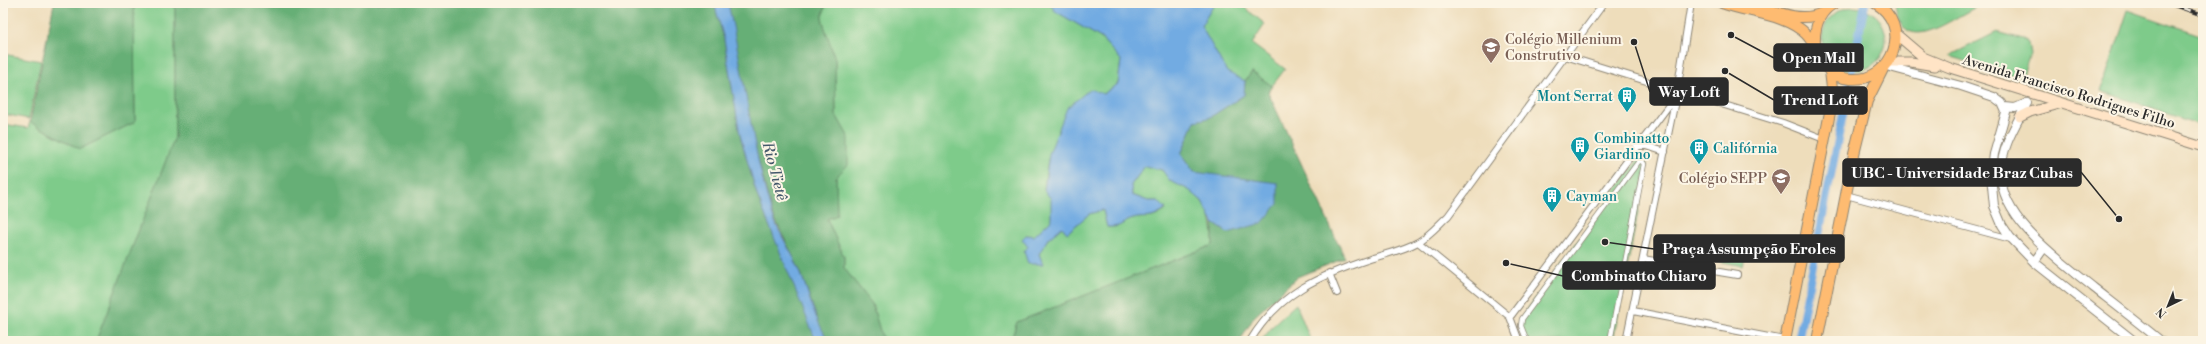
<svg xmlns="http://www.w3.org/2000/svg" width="2206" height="344" font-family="'Libre Bodoni',serif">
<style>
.green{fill:#7ecb8a;stroke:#547b5a}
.forest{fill:#66af76;stroke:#486d50}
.water{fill:#72abe2;stroke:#4e6b86}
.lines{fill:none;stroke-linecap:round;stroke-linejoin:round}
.canal{stroke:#72abe2;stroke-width:8}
.pedestrian-casing{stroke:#8c8473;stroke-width:6}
.minor-casing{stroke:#8c8473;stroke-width:8}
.tertiary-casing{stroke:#8c8473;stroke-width:10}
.secondary-casing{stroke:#8c8473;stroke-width:11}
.primary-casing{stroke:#8c8473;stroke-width:12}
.pedestrian{stroke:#fff;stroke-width:4.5}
.minor{stroke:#fff;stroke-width:6}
.tertiary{stroke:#fff;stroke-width:8}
.secondary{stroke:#ffe4c6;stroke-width:9}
.primary{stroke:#febb71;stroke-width:10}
.rail-casing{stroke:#2b2b2b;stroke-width:4}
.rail{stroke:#fcf5e5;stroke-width:2.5;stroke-dasharray:8;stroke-linecap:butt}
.labels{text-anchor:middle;stroke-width:4;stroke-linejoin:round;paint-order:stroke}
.education-label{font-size:14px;fill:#785e54;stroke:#fcf5e5;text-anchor:start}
.street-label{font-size:14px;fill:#2b2b2b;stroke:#fcf5e5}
.culture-label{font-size:14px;fill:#0d838f;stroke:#fcf5e5;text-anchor:start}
.water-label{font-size:15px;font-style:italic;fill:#44586b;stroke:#fcf5e5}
.leader{fill:none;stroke:#2b2b2b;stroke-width:1.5}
.callout-dot{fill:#2b2b2b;stroke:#fcf5e5;stroke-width:1.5}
.callout{fill:#2b2b2b;stroke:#2b2b2b;stroke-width:1.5}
.callout-label{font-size:15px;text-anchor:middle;font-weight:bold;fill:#fff}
</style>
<rect width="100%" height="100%" fill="#fcf5e5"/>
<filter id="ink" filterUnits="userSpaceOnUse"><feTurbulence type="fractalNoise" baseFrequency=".025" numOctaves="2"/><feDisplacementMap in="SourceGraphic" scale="8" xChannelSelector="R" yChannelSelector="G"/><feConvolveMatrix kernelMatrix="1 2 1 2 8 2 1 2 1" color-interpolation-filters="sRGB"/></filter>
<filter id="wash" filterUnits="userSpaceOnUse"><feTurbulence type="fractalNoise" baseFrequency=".012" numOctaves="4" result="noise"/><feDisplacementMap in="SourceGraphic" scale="16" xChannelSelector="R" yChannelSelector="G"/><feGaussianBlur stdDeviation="0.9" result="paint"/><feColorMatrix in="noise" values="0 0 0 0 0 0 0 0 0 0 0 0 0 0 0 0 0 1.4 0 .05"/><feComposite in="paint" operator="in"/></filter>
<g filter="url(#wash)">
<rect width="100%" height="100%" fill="#edb"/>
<path class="green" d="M134 3H175V137L96 341H3V124L28 128 30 122 80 149 135 122Z
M826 3H1050L1055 11 1101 38 1121 60 1118 84C1096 98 1059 128 1050 153 1046 164 1046 178 1044 189L1052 199 1051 220 1034 236 1026 235 1042 264 1039 254 1047 240 1062 227 1067 233 1089 214 1103 210 1107 227C1122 227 1118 225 1130 220 1146 214 1148 223 1166 210L1158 201H1148L1132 195 1131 185 1145 166 1162 170C1171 182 1177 182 1189 190 1210 204 1213 222 1213 245L1017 322 1011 341H883L872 304 844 268V257L827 219 837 215 836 177 848 136 836 115 835 59 822 19Z
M1215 3H1239L1265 24 1252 44 1285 69 1272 86 1252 72 1245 81 1227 73 1201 26Z
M1895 3H1978L1976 7C1946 22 1902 59 1895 3Z
M1822 39a32 32 0 1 1 64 0a32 32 0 1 1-64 0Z
M2128 10 2203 36V126L2101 91Z
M1997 32 2023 39 2028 43 2030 54 2022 78 1949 56Z
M3 54 41 61 29 119 3 114Z
M1640 157 1644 158 1647 165 1613 341H1525L1519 326 1520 319Z
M1717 242 1747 248 1743 266 1714 260Z
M1296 304 1311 341H1261L1277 321Z"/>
<path class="forest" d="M54 3H134L135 122 80 149 30 122Z
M175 3H714L724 39 740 135 757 195 817 341H96L175 137Z
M728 3H826L822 19 835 59 836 115 848 136V165L836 177 837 215 827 219 844 257V268L872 304 883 341H829L821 330 801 273 772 213 753 139Z
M1252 72 1272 86 1268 92 1345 258 1297 277 1254 317 1240 341H1011L1017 322 1213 245V223L1228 232 1194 172 1181 154 1195 121 1209 118 1244 95 1245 81Z"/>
<path class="water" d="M714 3H728C744 72 751 143 771 211 778 233 793 253 801 274 810 297 815 321 829 341H817L814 336 757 195 740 135 724 39Z
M1050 3H1215L1201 26 1227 72 1245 81 1244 95 1209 118 1195 121 1181 154 1194 172 1278 183V204L1262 223 1228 233 1213 223 1202 201 1189 190 1170 181 1162 170 1145 166 1131 185 1132 195 1148 201H1158L1166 209C1148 223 1146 214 1130 220 1118 225 1122 227 1107 227L1103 210 1089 214 1067 233 1062 227 1047 240 1039 254 1043 264H1028L1024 251 1028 247 1022 239 1026 235 1034 236 1051 220V199L1044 190 1049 154 1067 108 1090 89 1103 94 1118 84 1121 60 1101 38 1055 11Z"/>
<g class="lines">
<path class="canal" d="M1798 341 1865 4"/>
</g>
</g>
<g filter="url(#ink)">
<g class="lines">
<defs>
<path id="pedestrian" d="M1527 341 1521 326 1522 319 1639 161H1642L1644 164 1610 341"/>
<path id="minor" d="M1565 56 1783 123 1824 139
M1636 146H1647L1665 152
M1846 195 2011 239
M1418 242 1510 317
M1643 259 1737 275
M1329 273 1337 293
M1633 311 1785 340
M1250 341C1279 293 1318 276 1370 259 1385 254 1404 250 1418 242 1430 235 1439 224 1448 216L1604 3
M1519 341 1510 317 1675 97
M1626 341 1677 91 1691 3"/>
<path id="tertiary" d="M1886 66 1961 86 1994 97 2002 103 2006 112 1994 154 1991 176 1994 206 2002 225 2010 237 2034 262 2134 341
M2027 103C2016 125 2002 146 2001 171 1998 218 2062 262 2094 288 2117 306 2139 323 2161 341
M2005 107 2015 108 2027 103
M2034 262 2044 248"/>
<path id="secondary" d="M1896 34 1923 57 1950 68 2203 147
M1889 62H1911L1935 66
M2020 117 2030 112 2062 103"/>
<path id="primary" d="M1722 3C1749 13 1786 14 1806 34 1822 50 1819 77 1851 79 1894 82 1913 25 1875 3
M1751 3C1773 10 1800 24 1822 13
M1815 45C1814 28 1819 11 1835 3
M1785 341 1833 97 1830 71
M1817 341 1854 154 1867 101 1883 69"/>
</defs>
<use href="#pedestrian" class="pedestrian-casing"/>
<use href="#minor" class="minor-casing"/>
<use href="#tertiary" class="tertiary-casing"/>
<use href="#secondary" class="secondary-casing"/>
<use href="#primary" class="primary-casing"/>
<use href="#pedestrian" class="pedestrian"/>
<use href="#minor" class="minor"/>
<use href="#tertiary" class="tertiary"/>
<use href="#secondary" class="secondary"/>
<use href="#primary" class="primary"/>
<defs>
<path id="rail" d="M2168 3 2203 15
M2197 3 2203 5"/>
</defs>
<use href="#rail" class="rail-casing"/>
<use href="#rail" class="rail"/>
</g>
</g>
<defs>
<symbol id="school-pin" viewBox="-11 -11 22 30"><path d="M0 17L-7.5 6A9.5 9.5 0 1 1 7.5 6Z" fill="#8d6e63" stroke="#fcf5e5"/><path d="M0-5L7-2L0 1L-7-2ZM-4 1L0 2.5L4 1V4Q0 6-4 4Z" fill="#fff"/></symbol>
<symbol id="building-pin" viewBox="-11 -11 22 30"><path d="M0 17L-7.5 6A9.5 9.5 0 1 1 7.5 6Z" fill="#0f9aa8" stroke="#fcf5e5"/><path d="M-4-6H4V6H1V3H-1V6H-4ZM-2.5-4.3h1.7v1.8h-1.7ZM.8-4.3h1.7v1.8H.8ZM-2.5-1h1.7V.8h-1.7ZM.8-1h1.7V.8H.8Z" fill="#fff"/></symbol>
</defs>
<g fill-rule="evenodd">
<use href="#school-pin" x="1480" y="36" width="22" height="30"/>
<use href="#building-pin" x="1616" y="85" width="22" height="30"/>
<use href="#building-pin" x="1569" y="135" width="22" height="30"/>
<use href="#building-pin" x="1688" y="137" width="22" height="30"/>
<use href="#school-pin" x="1770" y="167" width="22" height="30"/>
<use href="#building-pin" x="1541" y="185" width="22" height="30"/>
</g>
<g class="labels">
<g class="education-label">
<text x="1505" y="44">Colégio Millenium<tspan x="1505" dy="16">Construtivo</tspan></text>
<text x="1767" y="183" text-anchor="end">Colégio SEPP</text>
</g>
<g class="street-label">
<text transform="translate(2069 91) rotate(17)" y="5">Avenida Francisco Rodrigues Filho</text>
</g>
<g class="culture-label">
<text x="1613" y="101" text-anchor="end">Mont Serrat</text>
<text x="1594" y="143">Combinatto<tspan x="1594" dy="16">Giardino</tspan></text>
<text x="1713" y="153">Califórnia</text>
<text x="1566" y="201">Cayman</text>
</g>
<g class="water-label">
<text transform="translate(775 171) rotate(75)" y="5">Rio Tietê</text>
</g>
</g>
<path class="leader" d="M1731 35L1774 58M1634 42L1650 92M1725 71L1774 100M2119 219L2081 172M1605 242L1654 249M1506 263L1563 276"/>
<g class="callout-dot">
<circle cx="1731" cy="35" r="4"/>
<circle cx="1634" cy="42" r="4"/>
<circle cx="1725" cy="71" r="4"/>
<circle cx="2119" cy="219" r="4"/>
<circle cx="1605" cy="242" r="4"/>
<circle cx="1506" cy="263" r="4"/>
</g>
<g class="callout">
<rect x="1774" y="44" width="89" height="27" rx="4"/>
<rect x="1650" y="78" width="78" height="27" rx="4"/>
<rect x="1774" y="87" width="93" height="27" rx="4"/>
<rect x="1843" y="159" width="238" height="27" rx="4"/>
<rect x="1654" y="235" width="190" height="27" rx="4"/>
<rect x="1563" y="262" width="152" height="27" rx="4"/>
</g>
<g class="callout-label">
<text x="1819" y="63">Open Mall</text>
<text x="1689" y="97">Way Loft</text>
<text x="1820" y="105">Trend Loft</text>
<text x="1962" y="178">UBC - Universidade Braz Cubas</text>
<text x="1749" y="254">Praça Assumpção Eroles</text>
<text x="1639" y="281">Combinatto Chiaro</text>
</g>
<rect width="2206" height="344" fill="none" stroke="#fcf5e5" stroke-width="16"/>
<g transform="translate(2168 306) rotate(223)" stroke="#fcf5e5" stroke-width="3" paint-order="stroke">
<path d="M0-3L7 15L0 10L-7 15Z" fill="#2b2b2b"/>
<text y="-6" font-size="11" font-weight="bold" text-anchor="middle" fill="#2b2b2b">N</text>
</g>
</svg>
